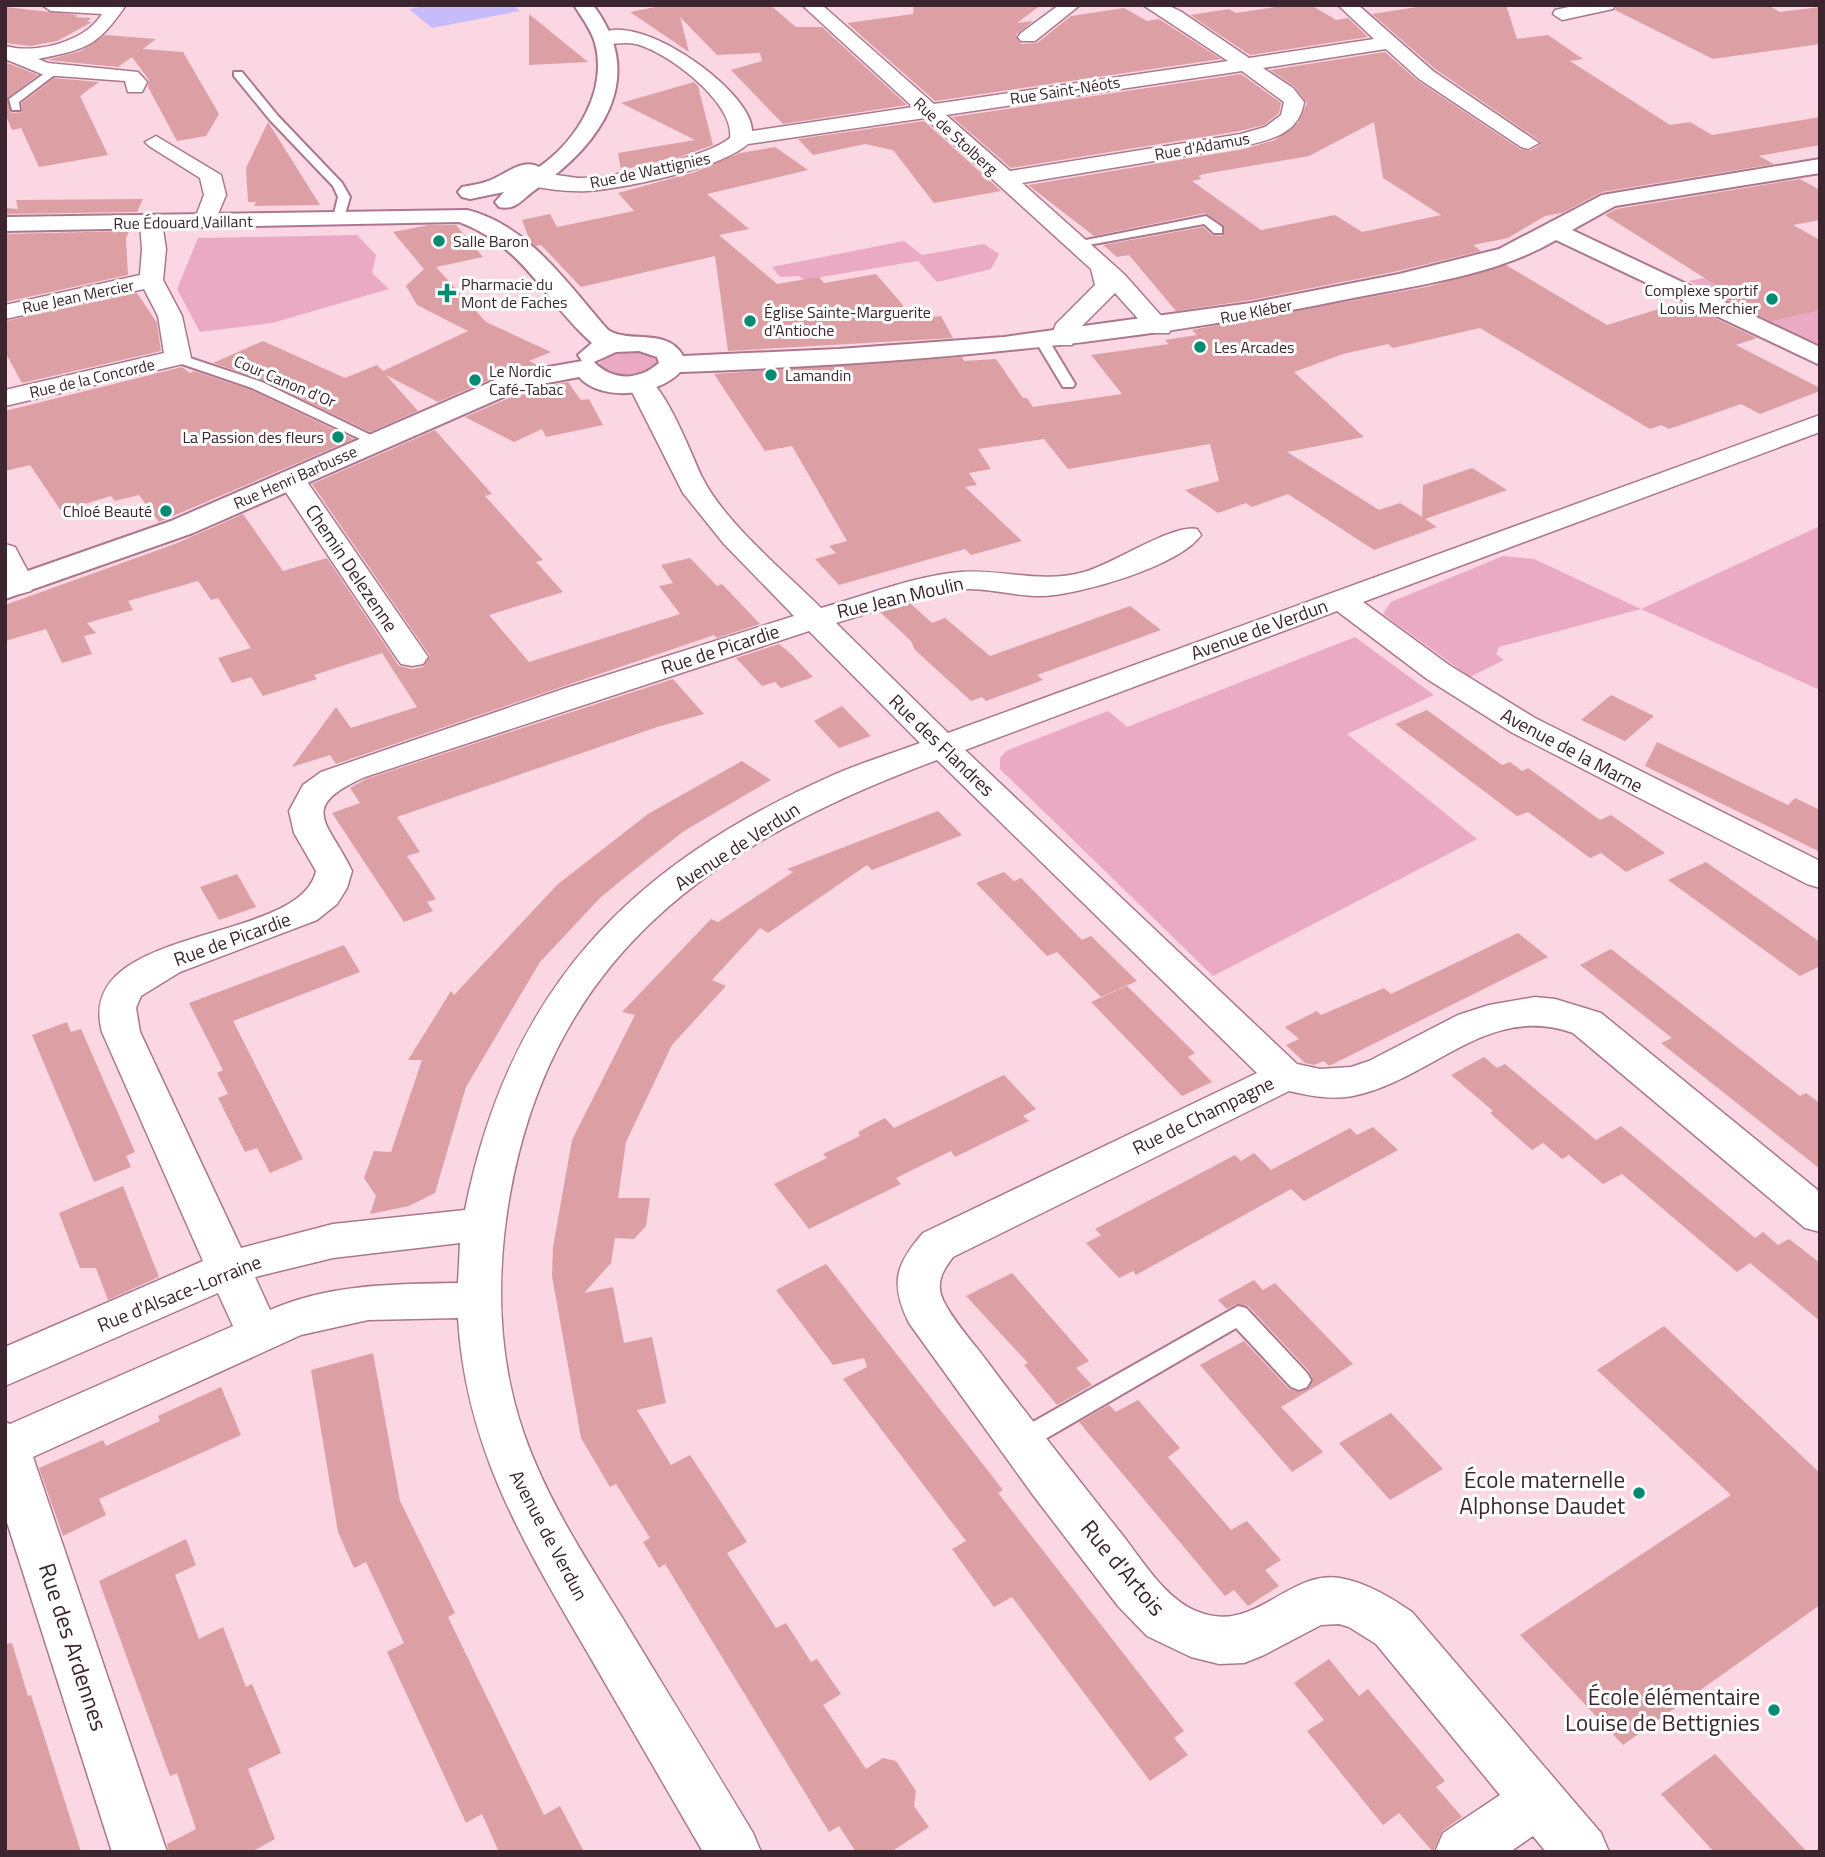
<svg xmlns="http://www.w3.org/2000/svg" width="1825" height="1857" font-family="'Titillium Web',sans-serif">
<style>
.green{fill:#eaaac3}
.water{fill:#c8bbfa}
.building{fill:#dca0a4;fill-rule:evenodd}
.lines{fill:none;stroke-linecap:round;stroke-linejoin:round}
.lane-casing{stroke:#ac778c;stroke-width:4}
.street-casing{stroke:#ac778c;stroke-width:3}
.secondary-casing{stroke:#ac778c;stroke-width:4}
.lane{fill:#fff;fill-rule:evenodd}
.street{fill:#fff;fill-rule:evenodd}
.secondary{fill:#fff;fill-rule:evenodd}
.poi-dot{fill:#018b72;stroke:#fff;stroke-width:2.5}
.labels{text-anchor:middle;stroke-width:6;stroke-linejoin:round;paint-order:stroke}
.far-street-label{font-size:16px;fill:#3b252e;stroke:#fff}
.far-poi-label{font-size:16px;fill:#3b252e;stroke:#fff;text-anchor:start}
.street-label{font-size:19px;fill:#3b252e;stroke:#fff}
.near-poi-label{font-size:23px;fill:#3b252e;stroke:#fff;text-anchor:end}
.near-street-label{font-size:23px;fill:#3b252e;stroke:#fff}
</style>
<rect width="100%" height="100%" fill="#fbd7e4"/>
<path class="green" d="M357 235 376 255 372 273 389 289 272 323 200 332 177 289 198 238Z
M904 241 922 255 984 244 999 254 991 269 937 282 918 261 803 280 799 276 780 277 772 267Z
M1820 255V345L1760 318 1689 281Z
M638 349 657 359V364C642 381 616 378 599 367L602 357 617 350Z
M1820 526V690L1641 609 1499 647 1496 654 1504 660 1470 677 1383 614 1391 602 1503 556 1534 559 1641 609Z
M1355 637 1434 695 1347 734 1477 839 1213 976 1000 769V758L1006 751 1108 711 1127 727Z"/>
<path class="water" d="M429 5H513L520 11 432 28 409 9Z"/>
<path class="building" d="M666 5H770L796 27H822L907 105 783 124 731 70 762 61 760 53 717 55 680 17 689 52 630 12Z
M914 5H1041L1017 23 1033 21 1016 35 1021 44 1037 43 1071 16 1124 8 1147 21 1159 19 1221 59 935 101 847 23 913 14Z
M1288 5H1311L1336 20 1348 18 1368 37 1250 55 1190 15 1229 9 1236 13Z
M1430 5H1506L1517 39 1548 35 1583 59 1570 61 1670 125 1690 122 1712 135 1820 117V145L1759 156 1774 164 1602 192 1562 213 1545 216 1508 238 1473 245 1481 251 1398 271 1251 300 1176 311 1129 255 1117 257 1103 245 1203 227 1212 235 1222 236 1223 225 1205 213 1094 236 1028 185 1244 149 1275 140 1298 123 1307 103 1294 86 1270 70 1385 52 1418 81 1520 149 1529 151 1540 145V141L1435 69 1372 14ZM1374 122 1383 178 1441 215 1362 232 1335 215 1261 230 1192 181 1202 179 1198 176 1204 174 1309 156Z
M1617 5H1767L1780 12 1820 7V44L1713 59 1615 10Z
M5 7 78 15 75 17 91 18 87 22H92L57 41 30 46 5 43Z
M529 14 588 62 529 65Z
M105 35 156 39 143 49 183 52 219 114 206 136 177 141 148 87 149 80 132 57 118 67 47 60 81 51Z
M5 62 38 75 7 98 12 113 22 112V103L54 78 99 82 80 96 108 155 39 167 21 128 12 130 5 114Z
M1241 74 1281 103 1279 113 1264 125 1240 131 1011 168 952 117Z
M694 82 698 86 713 145 680 157 621 170 618 153 695 140 621 103Z
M924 121 1001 191 934 203 893 150 865 144 813 155 798 139Z
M268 122 320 205 254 206 256 202H248L246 168Z
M775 147 808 170 707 194 749 229 719 235 777 284 819 277 824 283 876 274 902 304 908 319 941 316 953 338 728 351 715 256 581 287 541 245 536 246 530 241 522 220 550 214 557 227 634 211 618 193 695 172 740 153Z
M1800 179 1820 190V220L1793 225 1820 240V310L1771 321 1711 293 1722 289 1605 215 1616 209Z
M143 199 137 212 5 214V208L18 209 16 200Z
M429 225H456L483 257 436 267 486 322 551 352 529 361 539 366 508 372 438 402 386 375 418 411 370 432 263 380 213 363 263 341 345 378 377 365 383 371 468 331 417 305 406 286 424 269 393 232Z
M129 231 126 238 128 275 5 302V234Z
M1506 265 1607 325 1681 302 1757 338 1736 345 1820 388V391L1760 414 1741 404 1669 429 1661 425 1650 429 1480 328 1393 348 1388 344 1343 354 1294 372 1364 437 1287 452 1379 510 1400 503 1422 517 1423 485 1472 468 1507 490 1425 519 1437 527 1374 550 1288 494 1252 507 1246 503 1218 513 1185 490 1219 481 1210 444 1068 469 1044 439 978 449 991 469 969 473 977 485 965 487 1022 541 971 555 965 549 839 585 815 559 836 553 829 546 847 541 792 446 765 451 714 374 962 357 964 361 996 359 1023 398H1027L1033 407 1122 394 1091 355 1169 344 1165 340 1197 335 1192 330 1431 286Z
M137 293 157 323 161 351 22 383 5 352V321Z
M182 367 190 373 194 371 251 390 354 439 159 522 139 495 115 501 111 496 61 511 30 465 5 471V411Z
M568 382 581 400 589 399 603 425 546 437 542 429 514 442 465 417 527 390Z
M435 430 492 494 485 496 543 560 536 562 563 592 489 615 529 662 680 614 659 586 673 583 661 565 690 558 717 586 722 584 760 624 717 638 714 635 336 764 330 755 292 767 336 707 351 728 417 707 382 653 314 675 317 679 263 696 251 677 232 683 218 658 251 648 218 598 211 600 198 581 128 601 133 610 87 623 96 633 84 636 92 654 62 663 46 629 5 641V605L175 544 243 514 283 571 327 558 399 666 412 669 423 667 430 656 312 484Z
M910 603 932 623 945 618 990 656 1130 606 1161 630 1037 675 1043 680 1016 690 986 701 982 697 971 701 915 650 911 641 880 612Z
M779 644 791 654 813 677 781 688 775 682 762 686 736 658Z
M673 679 704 714 657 727 397 817 420 852 407 856 436 899 427 902 433 911 404 922 332 813 360 803 350 788 366 779Z
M1611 695 1654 716 1625 741 1581 720Z
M842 706 871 736 839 748 814 721Z
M1427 710 1502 765 1510 762 1522 771 1528 768 1600 820 1611 815 1665 853 1626 872 1601 853 1590 858 1528 812 1517 816 1395 724Z
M1657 742 1788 805 1795 798 1820 810V852L1645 766Z
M742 761 771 780 684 831 624 878 600 898 540 962 466 1087 435 1193 409 1206 370 1214 376 1196 364 1178 374 1151 391 1152 422 1060H408L451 991 454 995 558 884 648 814Z
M938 811 962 835 872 870 867 865 768 933 760 928 712 980 726 986 672 1045 626 1142 618 1198H650L646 1226 634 1239 615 1238 611 1263 584 1293 613 1287 624 1343 652 1337 666 1403 637 1410 671 1465 690 1455 747 1542 727 1553 776 1628 786 1623 811 1662 817 1659 841 1694 823 1705 866 1769 883 1758 896 1761 916 1791 914 1806 929 1827 891 1852H856L839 1826 829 1832 665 1564 659 1568 643 1542 650 1538 616 1484 610 1487 581 1438 552 1276 553 1247 572 1140 635 1015 622 1012 711 919 718 922 793 872 787 869Z
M1706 862 1820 942V966L1800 976 1668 880Z
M1004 872 1014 881 1021 878 1082 940 1091 936 1137 981 1101 997 1057 952 1047 956 976 883Z
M237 874 256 907 219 920 200 887Z
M1518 933 1548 957 1329 1066 1324 1061 1314 1065 1305 1063 1286 1045 1299 1039 1285 1027 1317 1011 1321 1015 1384 988 1391 994Z
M344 945 360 972 233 1021 303 1159 270 1173 257 1148 245 1152 218 1098 228 1094 217 1073 223 1070 189 1003Z
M1611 949 1800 1096 1806 1093 1820 1103V1169L1661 1043 1672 1038 1580 965Z
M1127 986 1195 1053 1188 1057 1212 1082 1182 1096 1091 1002Z
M67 1022 71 1032 81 1029 135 1152 126 1156 131 1167 94 1182 32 1035Z
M1484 1057 1497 1068 1505 1064 1596 1140 1621 1126 1755 1238 1763 1232 1778 1245 1789 1239 1820 1263V1321L1750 1263 1737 1272 1622 1174 1603 1184 1569 1155 1562 1159 1543 1143 1532 1150 1490 1113 1493 1111 1451 1075Z
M1004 1075 1036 1109 1023 1116 1029 1121 955 1157 951 1151 896 1178 901 1184 809 1229 774 1184 827 1158 823 1154 860 1136 858 1132 885 1118 894 1128Z
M1373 1127 1398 1150 1304 1201 1279 1178 1291 1189 1136 1275 1133 1271 1119 1278 1086 1243 1101 1235 1095 1229 1235 1155 1241 1161 1254 1153 1271 1170 1350 1128 1357 1135Z
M123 1186 159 1277 108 1300 96 1268H80L59 1213Z
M826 1264 1003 1490 998 1493 1184 1731 1174 1738 1188 1755 1150 1781 1012 1597 994 1607 952 1549 966 1541 843 1379 867 1367 864 1358 833 1365 776 1290Z
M1012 1273 1089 1361 1076 1368 1092 1385 1057 1405 1024 1365 1028 1363 966 1296Z
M1254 1280 1263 1290 1275 1283 1353 1364 1281 1407 1323 1452 1292 1472 1200 1365 1244 1341 1289 1389 1300 1392 1309 1388 1313 1379 1309 1371 1248 1306 1237 1304 1227 1309 1218 1300Z
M1664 1326 1820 1473V1605L1623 1745 1520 1635 1731 1495 1597 1370Z
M373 1353 400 1501 455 1613 448 1617 544 1815 560 1806 584 1852H499L482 1814 466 1823 387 1652 404 1643 366 1562 354 1568 338 1532 311 1370Z
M221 1387 241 1435 99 1499 106 1515 63 1536 39 1468 103 1440 106 1446 160 1421 158 1416Z
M1138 1400 1180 1448 1168 1457 1231 1530 1247 1521 1281 1560 1265 1570 1279 1586 1248 1606 1234 1590 1225 1596 1079 1422 1109 1405 1116 1412Z
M1391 1413 1443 1469 1390 1500 1339 1443Z
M186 1539 196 1565 175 1575 199 1639 223 1627 246 1687 252 1684 281 1753 248 1769 275 1839 251 1852H169L167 1844 196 1829 177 1773 170 1776 99 1581Z
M12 1643 28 1696 31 1695 81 1852H5V1644Z
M1329 1659 1359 1696 1368 1689 1445 1781 1436 1787 1462 1817 1442 1831 1433 1852 1399 1813 1383 1825 1307 1731 1324 1720 1294 1683Z
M1715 1754 1807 1852H1714L1661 1794Z"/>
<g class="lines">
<defs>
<path id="lane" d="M52 68 61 70 19 102 20 110H12L9 99Z
M234 72H242L278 116 342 183 350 197 343 221 333 218 338 197 333 186 270 120 234 76Z
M1206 216 1222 227V233H1214L1204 224 1077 247 1071 243Z
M1038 339H1048L1075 384 1073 387H1063L1036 342Z
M178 354 262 382 383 441 376 445 371 444 252 388 173 361 171 358Z
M1238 1306 1246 1308 1307 1373 1311 1380 1307 1387 1299 1390 1291 1387 1236 1328 1028 1449 1019 1452 1010 1449 1007 1442 1010 1435Z"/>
<path id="street" d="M42 5H126C97 47 87 49 38 59L48 63 138 72 147 82 142 92H128L125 81 44 75 5 59V46C35 54 84 43 102 14L51 11Z
M802 5H822L934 104 1228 61 1143 5H1167L1180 11 1249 58 1374 39 1338 5H1358L1433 71 1539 143 1528 149 1521 147 1419 79 1386 49 1263 68 1293 88 1304 102C1299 134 1272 139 1244 146L1022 183 1124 274 1172 328 1169 333H1151L1115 293 1077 331 1072 345H1054L1050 340 1056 324 1095 285 1091 269 925 118 748 144C720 169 625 188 587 191 568 192 546 189 527 185L524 180C533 167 567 178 582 178 614 177 706 158 730 138 735 103 668 52 636 44 623 41 611 46 598 43L595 39C625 1 753 89 752 131L913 107ZM1242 71 1284 102 1281 115 1265 127 1241 134 1010 171 946 115Z
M1059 5H1080L1035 41H1021L1018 37 1021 33Z
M1578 5H1615L1613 9 1562 20 1553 14 1555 10Z
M156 136 221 175 226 195 213 226 205 228 194 221 204 195 200 178 149 146 145 142Z
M151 216 162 223 166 249 163 280 182 316 191 358 187 363 5 406V390L164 353 158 316 144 289 5 319V305L140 275 142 249 140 223Z
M640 374C664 380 691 454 702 477 724 522 785 572 821 608 864 596 917 575 961 572 1003 569 1042 584 1084 572 1113 564 1174 523 1197 529L1201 535C1180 566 1077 596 1040 596 1011 596 983 586 954 590 915 596 874 612 836 623L948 733 1820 415V432L1363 602 1449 665 1535 718 1820 861V888L1807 884 1511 732 1427 679 1337 611 965 750 1297 1064 1320 1069 1351 1067 1369 1061 1458 1015 1489 1005 1535 997 1555 999 1601 1013 1820 1192V1232L1805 1228 1573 1033C1488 1002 1432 1080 1353 1096 1330 1100 1311 1096 1289 1091L953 1257C943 1270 935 1283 943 1300 953 1321 973 1342 986 1360 1030 1419 1075 1475 1120 1532 1141 1558 1164 1598 1196 1611 1254 1636 1287 1570 1340 1578 1367 1583 1390 1597 1412 1612L1601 1833 1609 1852H1546L1533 1836 1510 1852H1435L1443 1833 1500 1795 1376 1644 1349 1627 1339 1624 1321 1625 1264 1655 1244 1663 1219 1664 1191 1657 1147 1636 1118 1606 1033 1495 909 1323C890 1284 895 1265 923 1233L1257 1073 937 760C719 841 554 950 510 1194 496 1273 497 1357 524 1434 547 1500 586 1559 623 1619 666 1690 710 1761 753 1833L761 1852H703C664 1785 625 1717 586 1650 522 1540 466 1448 458 1318L368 1320 301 1335 33 1457 167 1852H112L5 1516V1422L10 1424 233 1326 218 1293 5 1386V1347L203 1261 102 1032C73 923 300 946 316 871L294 833 289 811 303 785 321 772 563 689 794 616 724 544 683 493 627 382 631 377ZM809 631 920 743C891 754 860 763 831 776 629 866 509 989 465 1210L333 1224 241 1248 140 1032 136 1008 141 996 180 972 317 920 337 904 347 888 352 871C330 823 295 808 365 777ZM460 1243 458 1283C394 1284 329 1284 270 1310L255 1277 333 1258Z
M291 471 301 473 428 657 423 664 412 666 401 664 396 657 277 479 281 473Z
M5 544 15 547 35 585 31 591 20 594 9 591 5 585Z"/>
<path id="secondary" d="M574 5H593C649 79 600 145 535 190 522 199 516 211 499 207L495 202 504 192 470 199 462 197 458 192 462 187C471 185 482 184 491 180 506 174 523 158 539 167 577 141 608 90 595 43 591 29 582 18 574 5Z
M1820 159V173L1615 206 1572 230 1820 347V365L1556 240C1496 275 1420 285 1353 298 1131 344 907 364 680 372 659 395 602 403 579 377L526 387 193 533 5 599V579L171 521 509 374 582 361 578 355 592 343C544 301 526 247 459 222L5 231V217L467 210C529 225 568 285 608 330 629 344 668 327 683 356L839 349 1004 337 1251 303 1399 274 1499 249 1602 195ZM639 351 657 357 659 363C639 381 612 381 594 362L616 352Z"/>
</defs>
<use href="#lane" class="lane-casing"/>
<use href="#street" class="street-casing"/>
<use href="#secondary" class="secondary-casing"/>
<use href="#lane" class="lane"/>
<use href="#street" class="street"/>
<use href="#secondary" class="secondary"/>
</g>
<g class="poi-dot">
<circle cx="439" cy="241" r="7"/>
<path d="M443.5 282.5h7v7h7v7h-7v7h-7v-7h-7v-7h7z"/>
<circle cx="1772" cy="299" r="7"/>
<circle cx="750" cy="321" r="7"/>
<circle cx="1200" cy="347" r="7"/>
<circle cx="771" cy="375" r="7"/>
<circle cx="475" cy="380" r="7"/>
<circle cx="338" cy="437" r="7"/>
<circle cx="166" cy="511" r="7"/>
<circle cx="1639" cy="1493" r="7"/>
<circle cx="1774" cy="1710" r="7"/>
</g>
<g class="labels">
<g class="far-street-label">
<text transform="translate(1065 90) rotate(-9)" y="6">Rue Saint-Néots</text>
<text transform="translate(956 136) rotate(42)" y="6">Rue de Stolberg</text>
<text transform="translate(1202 146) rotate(-10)" y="6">Rue d'Adamus</text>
<text transform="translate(650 170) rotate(-12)" y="6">Rue de Wattignies</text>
<text transform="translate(183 222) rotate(-1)" y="6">Rue Édouard Vaillant</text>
<text transform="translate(78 296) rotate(-12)" y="6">Rue Jean Mercier</text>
<text transform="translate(1256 311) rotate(-11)" y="6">Rue Kléber</text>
<text transform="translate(92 378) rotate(-13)" y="6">Rue de la Concorde</text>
<text transform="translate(285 381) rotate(23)" y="6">Cour Canon d'Or</text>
<text transform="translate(295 477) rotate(-24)" y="6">Rue Henri Barbusse</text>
</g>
<g class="far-poi-label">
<text x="453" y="247">Salle Baron</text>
<text x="461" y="290">Pharmacie du<tspan x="461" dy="18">Mont de Faches</tspan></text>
<text x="1758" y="296" text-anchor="end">Complexe sportif<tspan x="1758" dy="18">Louis Merchier</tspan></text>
<text x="764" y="318">Église Sainte-Marguerite<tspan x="764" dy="18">d'Antioche</tspan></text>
<text x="1214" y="353">Les Arcades</text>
<text x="489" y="377">Le Nordic<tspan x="489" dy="18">Café-Tabac</tspan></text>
<text x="785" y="381">Lamandin</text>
<text x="324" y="443" text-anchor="end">La Passion des fleurs</text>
<text x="152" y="517" text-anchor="end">Chloé Beauté</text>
</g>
<g class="street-label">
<text transform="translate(352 568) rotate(56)" y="7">Chemin Delezenne</text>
<text transform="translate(900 597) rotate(-13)" y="7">Rue Jean Moulin</text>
<text transform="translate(1259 629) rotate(-20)" y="7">Avenue de Verdun</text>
<text transform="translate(720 649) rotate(-18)" y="7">Rue de Picardie</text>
<text transform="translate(942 745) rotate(44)" y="7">Rue des Flandres</text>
<text transform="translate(1572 750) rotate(28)" y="7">Avenue de la Marne</text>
<text transform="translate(737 846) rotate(-33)" y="7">Avenue de Verdun</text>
<text transform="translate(232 939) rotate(-20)" y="7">Rue de Picardie</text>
<text transform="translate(1203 1115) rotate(-26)" y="7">Rue de Champagne</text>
<text transform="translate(179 1293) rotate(-22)" y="7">Rue d'Alsace-Lorraine</text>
<text transform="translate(549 1535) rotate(62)" y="7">Avenue de Verdun</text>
</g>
<g class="near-poi-label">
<text x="1625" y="1488">École maternelle<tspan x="1625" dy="26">Alphonse Daudet</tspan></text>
<text x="1760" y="1705">École élémentaire<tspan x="1760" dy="26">Louise de Bettignies</tspan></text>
</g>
<g class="near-street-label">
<text transform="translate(1123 1568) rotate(50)" y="8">Rue d'Artois</text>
<text transform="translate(73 1647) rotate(72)" y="8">Rue des Ardennes</text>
</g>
</g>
<rect width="1825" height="1857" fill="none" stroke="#3b252e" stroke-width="14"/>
</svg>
